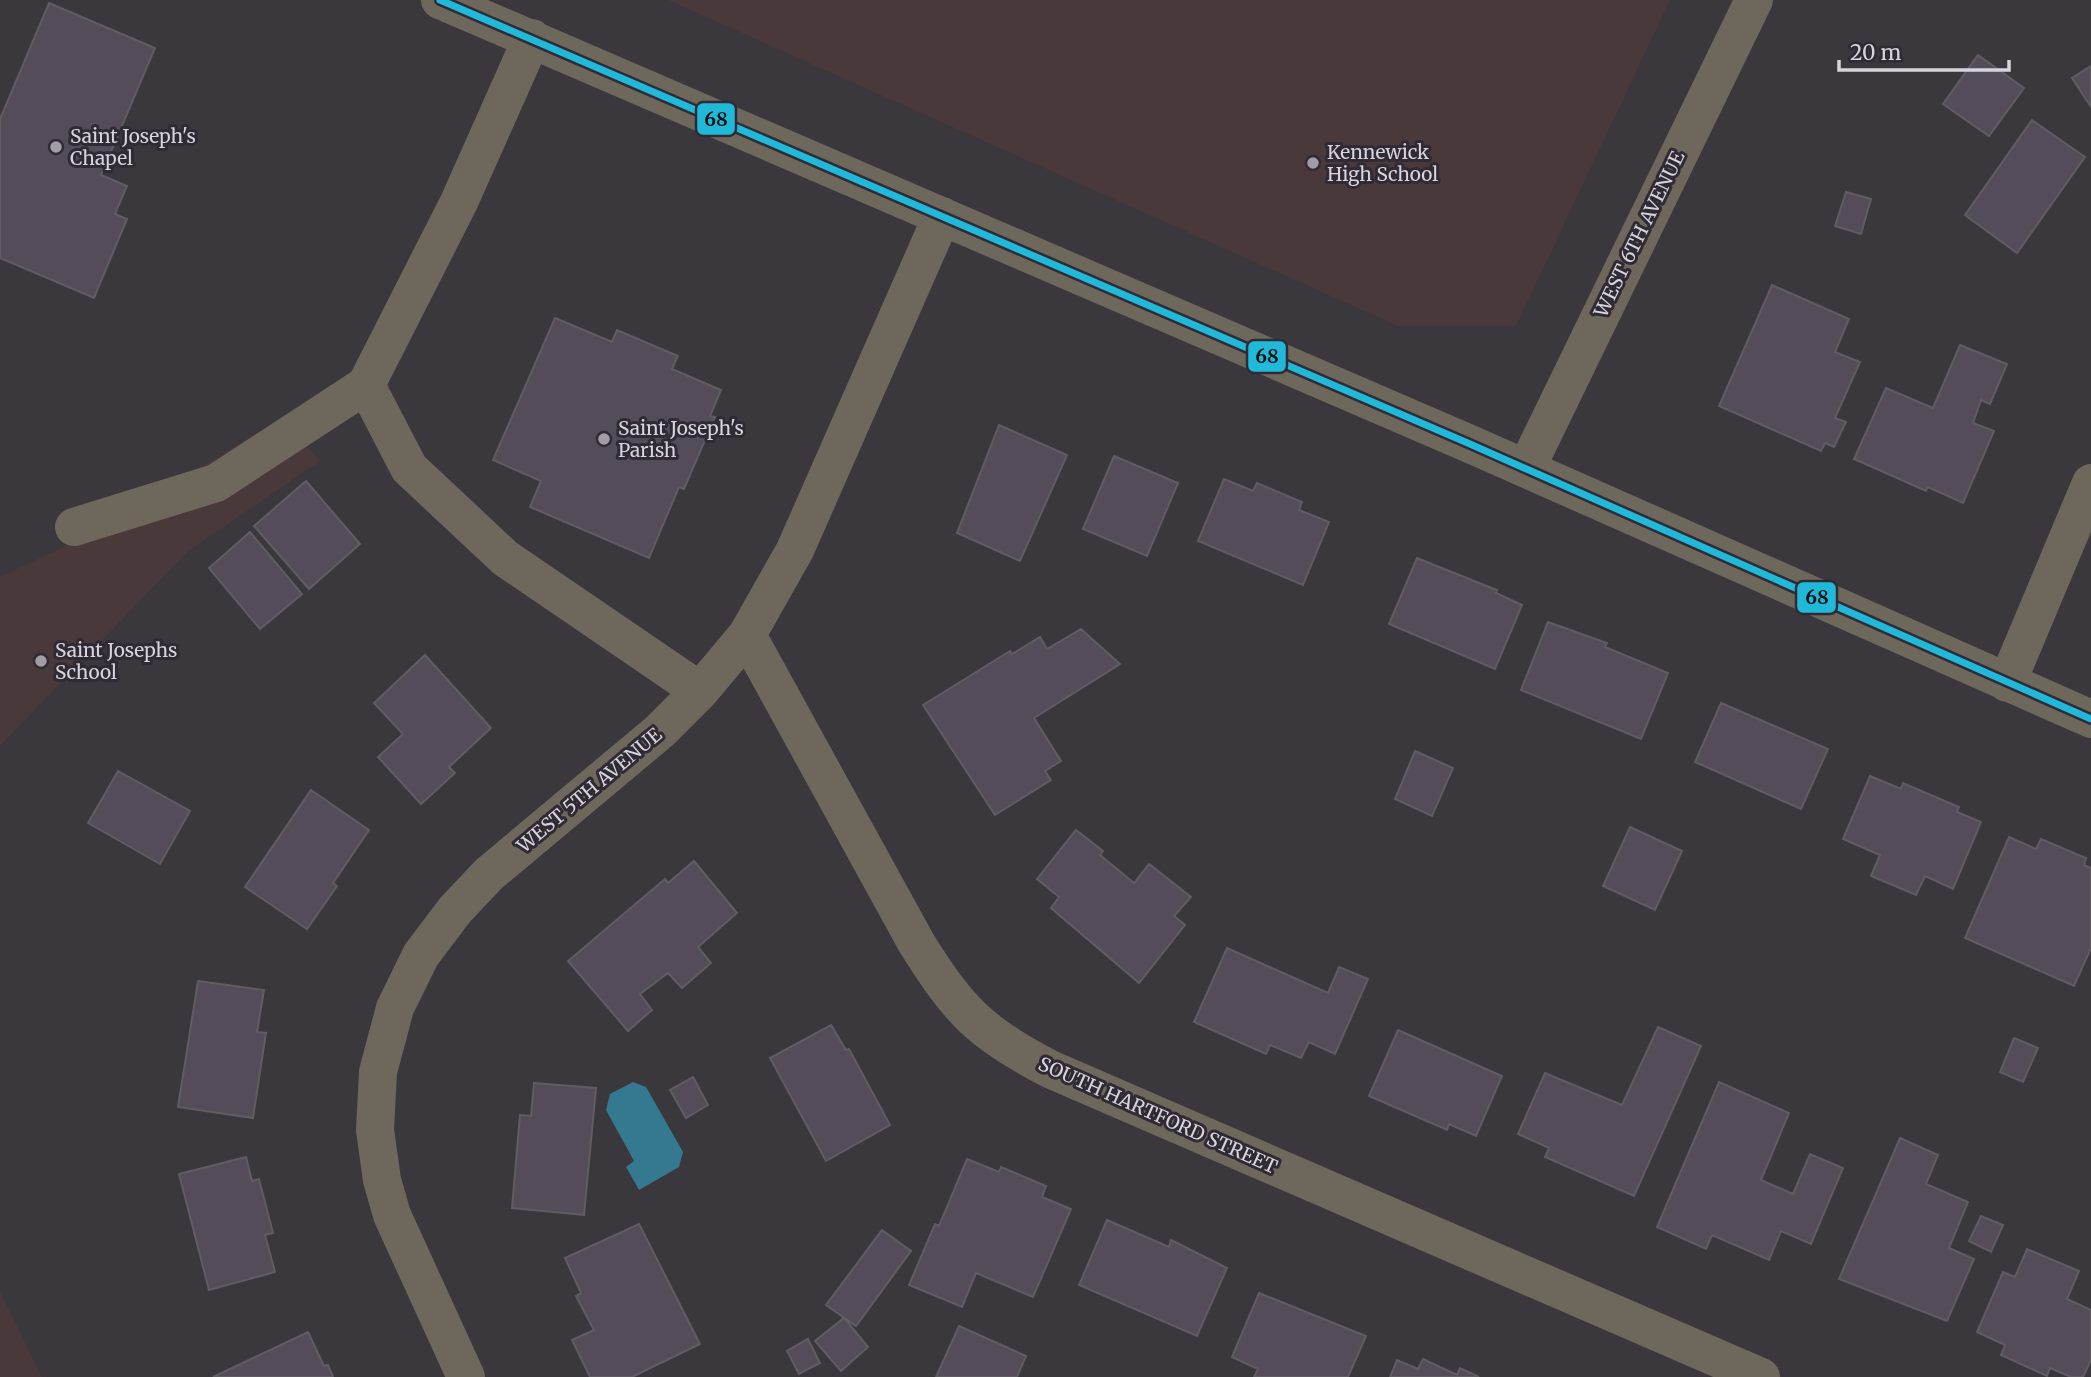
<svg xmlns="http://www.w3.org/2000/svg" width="2091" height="1377" font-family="Merriweather,serif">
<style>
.education{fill:#4a393b}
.water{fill:#347990}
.building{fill:#544d59;stroke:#605d62;stroke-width:2}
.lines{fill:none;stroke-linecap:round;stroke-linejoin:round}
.minor{stroke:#6e675c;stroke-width:38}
.bus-1-casing{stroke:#302a35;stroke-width:12}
.bus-1{stroke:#20b9da;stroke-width:7}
.poi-dot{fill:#a19da4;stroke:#302a35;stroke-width:2.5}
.labels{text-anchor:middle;stroke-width:6;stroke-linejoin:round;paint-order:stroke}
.poi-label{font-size:19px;fill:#d8d4db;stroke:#302a35;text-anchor:start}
.street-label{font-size:19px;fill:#d8d4db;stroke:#302a35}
.line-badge{stroke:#302a35;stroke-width:2.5}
.pale-badge-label{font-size:19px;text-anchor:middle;font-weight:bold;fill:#111}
</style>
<rect width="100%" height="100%" fill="#3a373d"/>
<path class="education" d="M668 0H1670L1516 326H1398Z
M282 418 320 461 187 552 0 746V577L128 516 184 477Z
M0 1291 42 1377H0Z"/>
<path class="water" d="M633 1082 646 1087 683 1152 679 1167 639 1190 626 1167 634 1161 606 1110 610 1094Z"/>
<path class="building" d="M49 3 155 48 101 175 127 186 115 214 127 219 94 298 0 258V119Z
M1978 55 2024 88 1989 136 1943 104Z
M2091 66V107L2072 78Z
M2032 120 2085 157 2017 253 1965 215Z
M1846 192 1871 199 1861 234 1835 226Z
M1772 285 1849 319 1835 352 1860 362 1835 418 1846 422 1834 447 1825 443 1821 451 1719 406Z
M555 318 612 342 617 330 678 356 672 369 721 390 710 416 715 417 684 489 679 487 649 558 530 507 541 481 493 460Z
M1960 345 2007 364 1990 404 1981 400 1973 423 1994 431 1963 503 1928 487 1926 491 1854 459 1886 388 1933 408Z
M999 425 1067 455 1020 561 957 533Z
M1114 456 1178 483 1147 556 1083 529Z
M1224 479 1253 491 1257 483 1302 502 1299 510 1329 522 1303 585 1198 541Z
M306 481 360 544 309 589 254 526Z
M250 532 302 594 260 629 209 568Z
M1417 558 1497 590 1496 593 1522 605 1495 669 1389 624Z
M1548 622 1607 643 1605 647 1668 673 1641 739 1521 690Z
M1081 629 1120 664 1034 718 1061 761 1045 771 1051 780 995 815 923 705 1010 651 1012 654 1040 637 1047 649Z
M425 655 491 728 449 767 455 773 421 804 378 757 403 734 374 703Z
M1721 703 1828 749 1801 809 1695 762Z
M1415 751 1453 768 1432 816 1395 799Z
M118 771 190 811 160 864 88 823Z
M1870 776 1901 789 1903 783 1959 807 1957 812 1981 822 1953 889 1925 876 1916 895 1871 876 1880 855 1843 839Z
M311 790 369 830 333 883 337 886 307 929 245 887Z
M1630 827 1682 851 1655 910 1603 886Z
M1076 830 1103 851 1100 855 1134 883 1149 864 1191 897 1174 916 1185 925 1139 983 1051 908 1059 897 1037 879Z
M2009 837 2036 849 2041 839 2086 858 2084 865 2091 868V948L2074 986 1965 938Z
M694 861 737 913 698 947 711 963 682 988 668 973 640 994 652 1010 628 1031 568 961 665 879 668 883Z
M1227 948 1328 993 1339 967 1368 979 1335 1054 1309 1042 1301 1058 1270 1045 1266 1054 1194 1022Z
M198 981 264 990 257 1032 266 1033 253 1118 178 1107Z
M831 1025 846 1050 849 1049 890 1125 826 1161 770 1058Z
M1658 1027 1701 1046 1634 1196 1545 1157 1549 1148 1518 1134 1545 1073 1622 1105Z
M1398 1030 1502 1076 1476 1136 1449 1124 1447 1130 1369 1096Z
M2014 1038 2038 1048 2023 1082 2000 1072Z
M693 1077 708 1105 686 1118 670 1090Z
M1719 1082 1789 1113 1761 1180 1793 1194 1810 1154 1843 1168 1811 1244 1781 1231 1769 1260 1712 1235 1706 1249 1657 1227Z
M534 1083 596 1088 584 1215 512 1208 520 1115 531 1116Z
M1900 1138 1938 1155 1926 1184 1968 1202 1949 1248 1974 1259 1947 1321 1839 1279Z
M246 1157 252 1181 259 1179 273 1233 265 1235 275 1272 209 1290 179 1174Z
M967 1159 999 1172 1001 1167 1046 1186 1042 1197 1071 1209 1033 1297 976 1273 962 1307 909 1285 935 1224 939 1226Z
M1981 1216 2003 1225 1991 1252 1969 1241Z
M1107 1220 1169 1247 1171 1240 1227 1268 1197 1336 1079 1285Z
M639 1224 700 1344 632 1377H590L572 1340 594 1330 576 1296 581 1293 565 1258Z
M882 1230 911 1251 856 1326 826 1305Z
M2027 1249 2079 1271 2067 1299 2091 1310V1360L2083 1377H2071L2050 1368 2047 1376 2001 1355 2005 1345 1977 1332 2003 1272 2015 1277Z
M1259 1293 1366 1336 1348 1377H1254L1258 1369 1232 1357Z
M844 1318 868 1347 841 1371 815 1341Z
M959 1326 1026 1356 1017 1377H936Z
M308 1332 324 1366 328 1365 333 1377H213Z
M808 1339 820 1363 799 1374 787 1351Z
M1423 1359 1457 1375 1460 1368 1479 1377H1390L1397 1360 1418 1369Z"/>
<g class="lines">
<path class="minor" d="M440 0 1470 444 2091 719
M366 385 409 468 505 558 700 691
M1526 469 1754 0
M74 527 216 483 366 385 459 202 532 38
M747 635 917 944C959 1011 981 1034 1052 1070L1761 1377
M2007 683 2091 483
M466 1377 392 1215 382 1180 375 1130 378 1072 395 1008 421 955 455 910 489 874 660 731 700 691 747 635 795 550 942 216"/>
<defs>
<path id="bus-1" d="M440 0 1470 444 2091 719"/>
</defs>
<use href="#bus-1" class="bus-1-casing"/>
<use href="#bus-1" class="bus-1"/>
</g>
<g class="poi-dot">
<circle cx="56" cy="147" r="7"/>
<circle cx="1313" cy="163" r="7"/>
<circle cx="604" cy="439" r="7"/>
<circle cx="41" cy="661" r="7"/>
</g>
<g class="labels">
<g class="poi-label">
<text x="70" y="143">Saint Joseph's<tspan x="70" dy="22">Chapel</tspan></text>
<text x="1327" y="159">Kennewick<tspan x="1327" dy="22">High School</tspan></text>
<text x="618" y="435">Saint Joseph's<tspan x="618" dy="22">Parish</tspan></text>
<text x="55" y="657">Saint Josephs<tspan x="55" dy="22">School</tspan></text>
</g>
<g class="street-label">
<text transform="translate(1639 234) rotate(-64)" y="7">WEST 6TH AVENUE</text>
<text transform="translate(589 790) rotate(-40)" y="7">WEST 5TH AVENUE</text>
<text transform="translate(1158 1115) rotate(24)" y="7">SOUTH HARTFORD STREET</text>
</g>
</g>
<g class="line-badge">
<rect x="696" y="102" width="40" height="34" rx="7" fill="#20b9da"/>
<rect x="1247" y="340" width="40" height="33" rx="7" fill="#20b9da"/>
<rect x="1796" y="581" width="41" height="33" rx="7" fill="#20b9da"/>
</g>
<g class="pale-badge-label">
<text x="716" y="126">68</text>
<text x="1267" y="363">68</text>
<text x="1817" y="604">68</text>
</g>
<path d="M1839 60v10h170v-10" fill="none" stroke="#d8d4db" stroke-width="3.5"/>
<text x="1850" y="60" font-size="21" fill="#d8d4db" stroke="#302a35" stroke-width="5" paint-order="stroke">20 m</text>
</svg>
